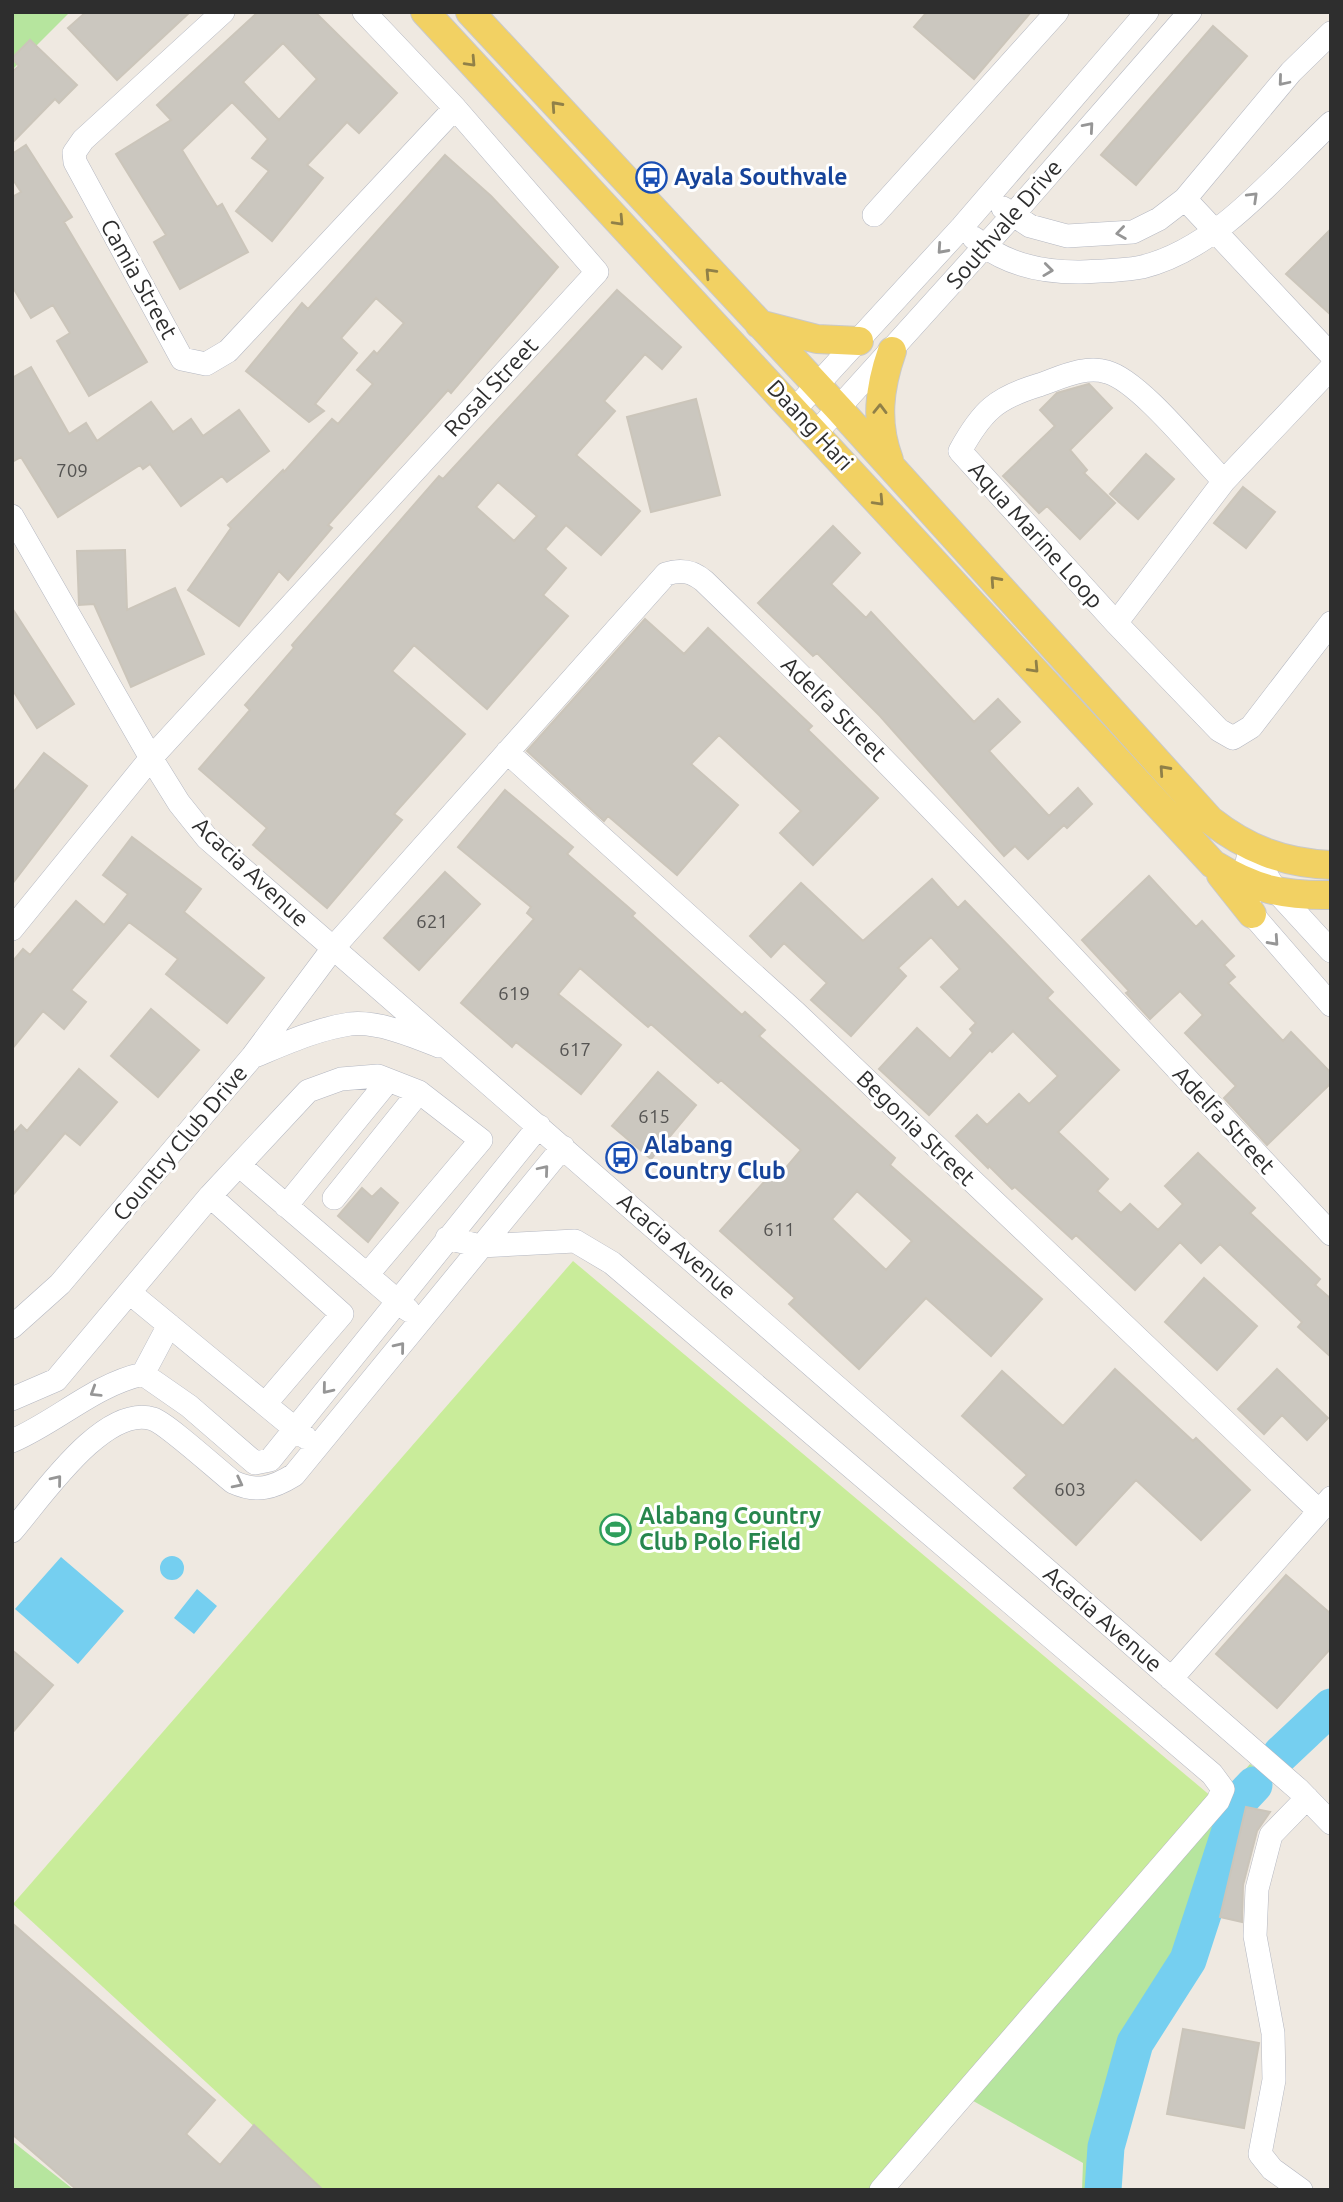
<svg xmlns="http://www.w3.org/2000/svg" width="1343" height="2202" font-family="Ubuntu,sans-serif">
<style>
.green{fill:#b6e59e}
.pitch{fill:#c9ec9a}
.water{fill:#75cff0}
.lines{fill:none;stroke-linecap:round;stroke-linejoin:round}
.river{stroke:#75cff0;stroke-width:37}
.building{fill:#cbc7bf;stroke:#cbc5ba;stroke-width:2;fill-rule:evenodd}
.minor-casing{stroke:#b4b7c1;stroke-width:24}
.major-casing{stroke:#c9c9c9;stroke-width:30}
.minor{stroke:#fff;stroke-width:23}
.major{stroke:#f2d163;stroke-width:28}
.oneway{stroke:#908048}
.oneway2{stroke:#969696}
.labels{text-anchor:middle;stroke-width:6;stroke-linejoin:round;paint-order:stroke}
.number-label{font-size:19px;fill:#555452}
.transit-label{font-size:23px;font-weight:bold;fill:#164399;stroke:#fff;text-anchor:start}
.street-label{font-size:23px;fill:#2e2e2e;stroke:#fff}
.leisure-label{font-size:23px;font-weight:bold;fill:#27864d;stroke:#fff;text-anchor:start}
</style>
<rect width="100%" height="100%" fill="#efe9e1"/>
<path class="green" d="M12 12H70L12 70Z
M1250 1764 1269 1779 1243 1807 1232 1813 1183 1959 1128 2048 1095 2167 1093 2190H1082L1083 2163 968 2098Z
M12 2141 74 2190H12Z"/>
<path class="pitch" d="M573 1261 1212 1797 868 2190H323L13 1904Z"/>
<path class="water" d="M160 1568a12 12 0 1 1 24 0a12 12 0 1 1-24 0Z
M61 1557 124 1611 78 1664 15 1609Z
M197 1589 217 1606 194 1634 174 1618Z"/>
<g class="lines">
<path class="river" d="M1281 1754 1331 1707
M1103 2190 1106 2147 1135 2043 1188 1960 1240 1800 1254 1785"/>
</g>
<path class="building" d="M86 12H190L117 80 68 28Z
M258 12H315L397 93 359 133 347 122 307 165 323 178 272 241 236 211 269 171 252 158 268 139 232 102 182 150 217 207 222 204 248 252 180 289 154 242 166 235 116 154 171 120 157 105ZM283 43 317 79 279 120 243 82Z
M927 12H1031L974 79 914 27Z
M1213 26 1247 56 1136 185 1101 155Z
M30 40 77 85 59 103 55 99 12 143V72L19 66 12 58Z
M26 145 72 217 64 222 147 362 89 396 57 341 70 333 53 305 31 318 12 286V197L21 192 12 178V154Z
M445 155 491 196 558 267 451 393 448 390 328 525 332 528 288 580 279 571 239 626 188 590 231 528 228 525 283 470 284 472 332 419 338 424 373 384 357 370 374 351 377 354 404 323 376 298 341 338 357 353 315 404 324 411 309 422 246 371 302 303 308 309Z
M1331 229V315L1286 274Z
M617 290 681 347 662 369 645 354 604 401 615 411 576 455 640 511 601 555 566 525 545 549 566 568 543 595 568 616 487 709 414 645 392 671 465 734 394 814 402 820 327 908 253 845 267 828 199 769 250 710 245 705 294 648 292 645 439 476 443 479ZM498 482 537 516 514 541 476 507Z
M31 367 69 434 86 423 97 441 151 402 173 432 191 419 203 436 239 410 269 451 227 482 222 476 181 506 150 464 143 469 140 465 58 517 21 457 12 462V378Z
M1089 384 1112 408 1070 450 1087 470 1084 473 1115 503 1080 539 1047 506 1039 513 1003 476 1055 426 1040 410 1057 393Z
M696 399 720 495 651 512 627 417Z
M1146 454 1174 479 1138 519 1110 494Z
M1243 487 1275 512 1246 548 1214 523Z
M833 526 860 553 831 584 866 618 871 612 974 722 998 699 1020 722 989 751 1049 816 1078 788 1092 804 1067 828 1064 825 1028 859 1015 846 1004 856 880 716 817 653 813 656 758 603Z
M125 550 127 610 175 588 204 654 131 687 94 604 79 605 77 551Z
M12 608 74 704 37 728 12 689Z
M645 619 684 654 708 628 812 726 808 730 878 798 813 865 780 833 801 811 719 735 691 764 738 805 677 875 608 816 604 821 527 751Z
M44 753 87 786 12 884V794Z
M505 790 573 847 567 854 635 913 632 916 742 1015 745 1012 765 1030 759 1036 895 1158 890 1165 1042 1299 991 1356 926 1298 859 1369 789 1304 795 1298 720 1231 774 1171 779 1176 801 1150 721 1080 718 1083 651 1024 648 1027 580 968 558 994 621 1045 581 1094 516 1042 512 1047 461 1003 534 919 527 913 531 907 458 847ZM857 1191 912 1241 886 1270 832 1219Z
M132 837 201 889 184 912 264 978 227 1023 166 974 178 959 129 922 71 990 86 1002 64 1029 43 1011 12 1049V962L23 949 30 955 76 901 104 925 128 894 103 875Z
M445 872 480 904 419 970 384 938Z
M1149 876 1196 927 1202 921 1234 956 1224 965 1235 977 1228 983 1283 1041 1291 1032 1331 1073V1083L1267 1145 1224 1098 1236 1086 1185 1033 1203 1015 1180 991 1150 1019 1126 993 1129 991 1082 940Z
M932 879 958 908 965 901 1053 992 1047 998 1119 1070 1058 1132 1108 1179 1097 1191 1121 1213 1130 1204 1158 1230 1183 1204 1165 1186 1198 1153 1255 1208 1250 1213 1320 1279 1315 1285 1331 1299V1357L1298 1327 1302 1322 1220 1244 1201 1263 1180 1242 1135 1290 1076 1235 1072 1239 1015 1187 1012 1189 989 1166 988 1168 956 1136 977 1115 987 1125 1019 1094 1029 1104 1058 1076 1013 1031 992 1052 990 1050 929 1115 879 1069 917 1028 950 1059 973 1033 970 1029 976 1023 941 987 960 969 931 937 898 968 906 976 851 1036 811 1000 827 983 784 943 771 957 750 936 801 883 863 941Z
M151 1009 199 1050 158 1097 111 1056Z
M79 1069 117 1102 80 1145 65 1133 12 1196V1135L21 1125 27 1131Z
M658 1072 696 1105 651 1159 612 1126Z
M362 1188 372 1197 381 1188 398 1203 368 1242 338 1216Z
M1204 1278 1257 1326 1217 1370 1165 1322Z
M1115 1369 1193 1441 1196 1438 1250 1490 1201 1540 1136 1480 1076 1545 1014 1488 1027 1475 962 1416 1002 1371 1063 1426Z
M1277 1369 1328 1418 1307 1440 1282 1415 1264 1434 1238 1409Z
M1286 1575 1331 1614V1648L1277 1708 1216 1654Z
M12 1650 53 1685 12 1733Z
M1246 1807 1270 1812 1257 1831 1243 1885 1242 1922 1220 1917Z
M12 1923 215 2100 186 2134 220 2165 254 2125 323 2190H77L12 2134Z
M1183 2029 1259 2043 1244 2128 1167 2114Z"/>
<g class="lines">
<defs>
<path id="minor" d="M223 12 83 140 74 153 75 162 182 359 206 364 228 351 455 108
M1185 199 1331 355
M1003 208 1030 226 1067 236 1133 232 1159 219 1185 199 1291 72 1331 33
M874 215 1057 12
M974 238C1003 264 1040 272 1078 272 1099 271 1122 271 1142 267 1217 249 1277 174 1331 123
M795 409 962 227 1147 12
M816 433 1012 216 1190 12
M1224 481C1198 455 1140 381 1107 372 1085 365 1060 378 1039 385 996 398 982 411 960 451L1116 623 1219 730 1233 738 1251 727 1331 623
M12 516 151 758 179 803 207 838 1299 1790 1331 1823
M1116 623 1224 481 1331 368
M507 752 796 1013 1319 1511
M1250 848 1243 882 1252 914 1331 1005
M1250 848 1276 891 1331 951
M12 929 151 758 597 272 455 108 364 12
M252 1057C284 1044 316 1029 350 1024 378 1021 414 1036 439 1046
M239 1165 408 1310
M210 1196 342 1314 265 1404
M334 1198 419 1092
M286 1206 388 1081
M447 1238 480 1246 575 1241 612 1263 1212 1774 1223 1789 1218 1801 881 2190
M130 1293 305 1437
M12 1327 60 1284 252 1057 334 947 666 574C681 569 692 571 704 581 922 791 1125 1013 1331 1234
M143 1374 169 1325
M12 1399 56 1380 210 1196 308 1091 341 1079 378 1076 419 1092 481 1140 367 1275
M12 1441C58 1421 94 1385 143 1374L189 1406 255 1463 270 1460 539 1126
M12 1531C40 1499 104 1403 153 1419 166 1423 219 1471 233 1482 257 1493 273 1488 294 1475L563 1147
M1171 1679 1331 1498
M1301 2190 1272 2169 1260 2154 1274 2080 1273 2033 1255 1936 1257 1889 1271 1835 1307 1798"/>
<path id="major" d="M425 12 1213 864C1254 889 1283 896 1331 895
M470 12 839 409 1210 820C1247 849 1283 863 1331 865
M759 324 817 339 859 341
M889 460C875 423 879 388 892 351
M1221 875 1252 914"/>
</defs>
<use href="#minor" class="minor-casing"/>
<use href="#major" class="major-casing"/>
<use href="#minor" class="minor"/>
<use href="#major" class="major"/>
</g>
<defs><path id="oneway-chevron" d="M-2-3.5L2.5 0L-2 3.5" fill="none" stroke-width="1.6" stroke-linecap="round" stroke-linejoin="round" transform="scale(1.75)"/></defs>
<g class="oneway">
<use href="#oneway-chevron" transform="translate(471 62) rotate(47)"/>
<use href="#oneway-chevron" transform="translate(556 106) rotate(-132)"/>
<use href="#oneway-chevron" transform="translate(619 221) rotate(47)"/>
<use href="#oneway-chevron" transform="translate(710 273) rotate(-133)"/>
<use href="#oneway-chevron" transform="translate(880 409) rotate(-89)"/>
<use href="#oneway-chevron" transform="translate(879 501) rotate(47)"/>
<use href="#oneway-chevron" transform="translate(995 581) rotate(-132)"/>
<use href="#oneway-chevron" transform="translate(1034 668) rotate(47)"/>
<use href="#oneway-chevron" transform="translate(1164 770) rotate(-132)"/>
</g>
<g class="oneway2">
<use href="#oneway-chevron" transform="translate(1283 81) rotate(130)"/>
<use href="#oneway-chevron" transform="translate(1089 127) rotate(-49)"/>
<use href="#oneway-chevron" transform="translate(1253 197) rotate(-44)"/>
<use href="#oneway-chevron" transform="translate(1121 233) rotate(172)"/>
<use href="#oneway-chevron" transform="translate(942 249) rotate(132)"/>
<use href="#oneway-chevron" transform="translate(1048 270) rotate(7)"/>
<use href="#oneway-chevron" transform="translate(1274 941) rotate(48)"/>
<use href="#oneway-chevron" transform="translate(544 1170) rotate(-50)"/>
<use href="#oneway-chevron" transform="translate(400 1347) rotate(-51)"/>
<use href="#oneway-chevron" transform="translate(327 1389) rotate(129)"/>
<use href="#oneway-chevron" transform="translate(95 1392) rotate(148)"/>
<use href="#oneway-chevron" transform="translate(57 1480) rotate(-51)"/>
<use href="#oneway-chevron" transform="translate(238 1483) rotate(27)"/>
</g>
<defs>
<symbol id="bus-ring" viewBox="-11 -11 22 22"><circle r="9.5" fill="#fff" stroke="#1a4fb4" stroke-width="1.5"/><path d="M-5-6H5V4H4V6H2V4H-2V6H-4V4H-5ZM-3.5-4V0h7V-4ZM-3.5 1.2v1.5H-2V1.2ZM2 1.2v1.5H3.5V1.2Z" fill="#1a4fb4"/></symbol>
<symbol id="stadium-ring" viewBox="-11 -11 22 22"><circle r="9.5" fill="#fff" stroke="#2e9e5b" stroke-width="1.5"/><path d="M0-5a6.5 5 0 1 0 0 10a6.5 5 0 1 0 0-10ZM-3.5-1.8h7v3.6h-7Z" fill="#2e9e5b"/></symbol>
</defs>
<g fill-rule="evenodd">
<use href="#bus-ring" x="634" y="160" width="35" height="35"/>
<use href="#bus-ring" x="604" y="1140" width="35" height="35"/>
<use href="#stadium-ring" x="598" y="1512" width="35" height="35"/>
</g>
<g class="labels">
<g class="number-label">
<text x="72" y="477">709</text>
<text x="432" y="928">621</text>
<text x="514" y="1000">619</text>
<text x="575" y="1056">617</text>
<text x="654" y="1123">615</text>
<text x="779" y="1236">611</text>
<text x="1070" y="1496">603</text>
</g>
<g class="transit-label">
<text x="674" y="185">Ayala Southvale</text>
<text x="644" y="1153">Alabang<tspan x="644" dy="26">Country Club</tspan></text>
</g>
<g class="street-label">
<text transform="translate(1004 224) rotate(-49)" y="8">Southvale Drive</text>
<text transform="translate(139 279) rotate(61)" y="8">Camia Street</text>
<text transform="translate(491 387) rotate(-47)" y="8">Rosal Street</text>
<text transform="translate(810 425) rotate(47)" y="8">Daang Hari</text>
<text transform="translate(1036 535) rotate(48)" y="8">Aqua Marine Loop</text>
<text transform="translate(834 709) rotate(45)" y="8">Adelfa Street</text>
<text transform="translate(251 872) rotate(43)" y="8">Acacia Avenue</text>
<text transform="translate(1224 1120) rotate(47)" y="8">Adelfa Street</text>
<text transform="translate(916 1128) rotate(44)" y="8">Begonia Street</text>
<text transform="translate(180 1143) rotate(-50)" y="8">Country Club Drive</text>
<text transform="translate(677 1246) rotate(41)" y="8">Acacia Avenue</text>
<text transform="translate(1103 1619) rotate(41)" y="8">Acacia Avenue</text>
</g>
<g class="leisure-label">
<text x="639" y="1524">Alabang Country<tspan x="639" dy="26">Club Polo Field</tspan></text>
</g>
</g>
<rect width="1343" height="2202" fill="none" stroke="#2e2e2e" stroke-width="28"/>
</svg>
